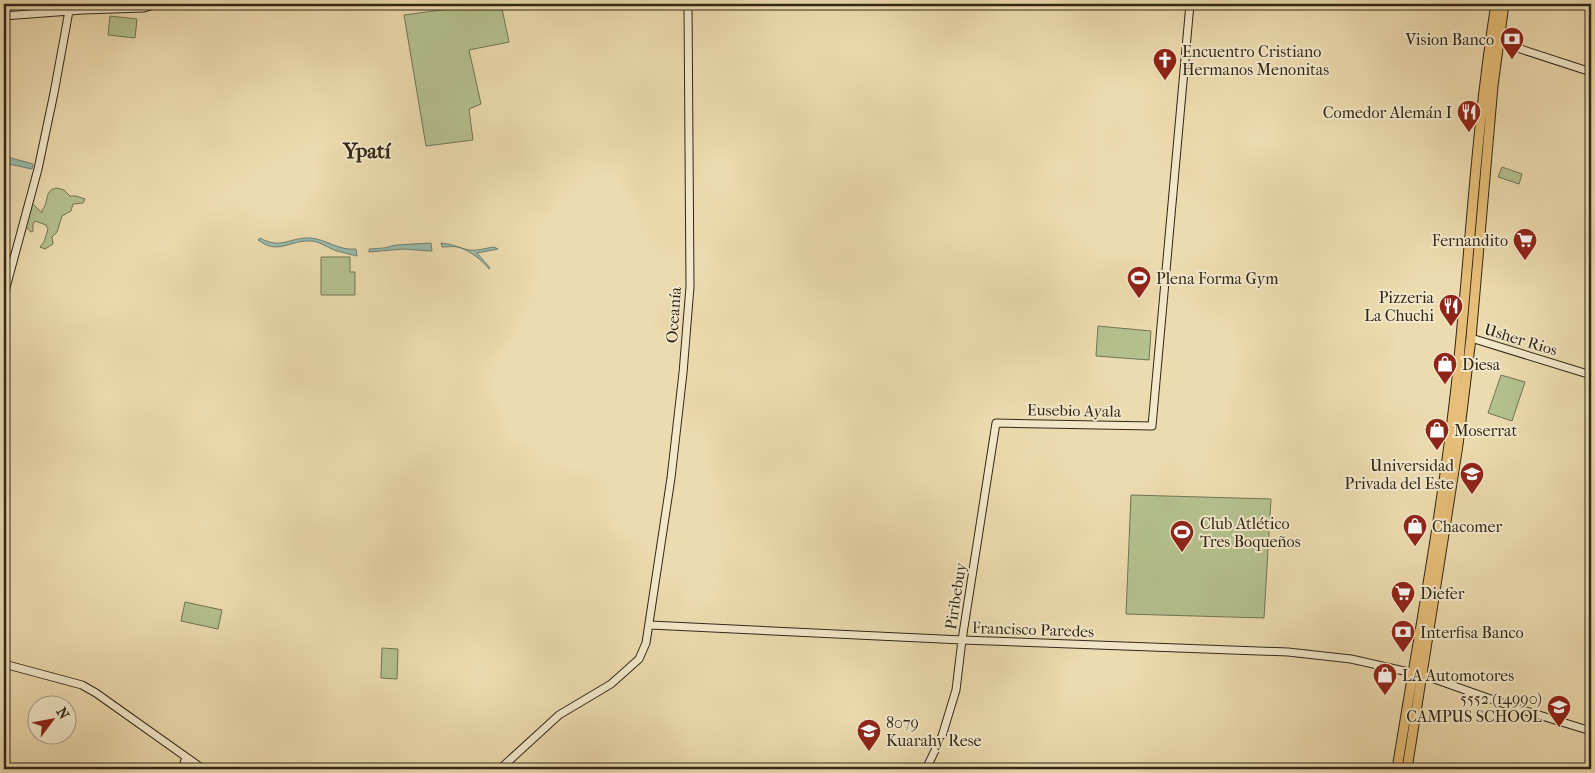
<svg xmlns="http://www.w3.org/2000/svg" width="1595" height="773" font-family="'IM FELL French Canon',serif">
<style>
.green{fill:#b4c18d;stroke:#727454}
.water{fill:#99bbad;stroke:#6f8072}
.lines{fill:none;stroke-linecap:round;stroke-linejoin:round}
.secondary-casing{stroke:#30271a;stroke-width:9}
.highway-casing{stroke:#30271a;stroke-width:11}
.secondary{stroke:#f3e8ca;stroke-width:7}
.highway{stroke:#e6be77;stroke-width:9}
.labels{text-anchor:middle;stroke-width:4;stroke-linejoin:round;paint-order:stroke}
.poi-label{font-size:16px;fill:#30271a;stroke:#f3e8ca;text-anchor:start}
.street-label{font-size:16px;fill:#30271a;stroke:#f3e8ca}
.district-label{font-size:21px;font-weight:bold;fill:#30271a;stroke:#f3e8ca}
</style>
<rect width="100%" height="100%" fill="#ecdbae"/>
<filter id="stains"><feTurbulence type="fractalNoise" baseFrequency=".004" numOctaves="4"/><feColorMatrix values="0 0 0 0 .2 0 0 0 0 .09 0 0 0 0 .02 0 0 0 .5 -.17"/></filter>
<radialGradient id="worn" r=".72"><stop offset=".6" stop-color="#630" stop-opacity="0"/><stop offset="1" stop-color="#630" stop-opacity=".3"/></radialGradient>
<path class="green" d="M485 4H501L509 42 469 50 481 104 469 109 473 140 426 146 404 15Z
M110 16 137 19 135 38 108 35Z
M1502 167 1522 174 1519 184 1498 177Z
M57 188 64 190 70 196H76L85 199 83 203 73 204 71 211 62 216 57 232 52 237 53 244 45 249 40 247 44 242 48 229 46 225 35 221 33 224V231L31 232C21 225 29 213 32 203L42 213V210C50 202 43 190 57 188Z
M321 257H350V272H355V295H321Z
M1098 326 1151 331 1149 360 1096 356Z
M1501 375 1525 382 1512 421 1488 413Z
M1131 495 1271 499 1264 618 1126 614Z
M185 602 222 610 218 629 181 621Z
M382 648 398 649 397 679 381 678Z"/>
<path class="water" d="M4 156 33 164 32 169 4 163Z
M260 238C281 250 290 237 310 238 326 239 339 251 356 249L357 256C350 254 344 253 337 251 327 248 319 240 308 241 288 241 278 255 258 240Z
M431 243 432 251H429L404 249 369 252V249L384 248 396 245Z
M441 243C453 244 459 248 469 250 478 251 486 248 494 247L498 249 477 253 490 268 489 269C482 260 469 250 458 247 454 246 447 247 442 247Z"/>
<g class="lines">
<defs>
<path id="secondary" d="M4 16 83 10 144 8 157 4
M1499 42 1591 72
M4 295 38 169 54 93 69 11
M1471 338 1591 375
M650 625 962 640 1288 652 1351 659 1413 673
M4 664 82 685 96 693 203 769
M1423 675 1516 708 1591 731
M182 769 186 757
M500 769 559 715 611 684 639 659 646 643 671 478 683 373 690 287 688 4
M926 769 942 736 956 690 962 640 996 423 1152 426 1190 4"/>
<path id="highway" d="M1397 769C1418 639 1443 509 1457 378 1470 253 1476 128 1496 4
M1407 769 1458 445 1471 338 1493 86 1504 4"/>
</defs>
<use href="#secondary" class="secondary-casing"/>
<use href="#highway" class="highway-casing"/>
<use href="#secondary" class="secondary"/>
<use href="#highway" class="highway"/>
</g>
<defs>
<symbol id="bank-pin" viewBox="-11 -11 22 30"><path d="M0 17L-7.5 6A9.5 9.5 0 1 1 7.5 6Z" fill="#8f2418" stroke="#f3e8ca"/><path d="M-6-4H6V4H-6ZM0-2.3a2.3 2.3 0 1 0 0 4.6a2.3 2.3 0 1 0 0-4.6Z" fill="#fff"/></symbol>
<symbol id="church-pin" viewBox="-11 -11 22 30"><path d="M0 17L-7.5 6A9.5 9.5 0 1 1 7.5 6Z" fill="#8f2418" stroke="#f3e8ca"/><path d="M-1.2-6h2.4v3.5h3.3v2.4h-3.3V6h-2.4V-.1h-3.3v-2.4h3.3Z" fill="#fff"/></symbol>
<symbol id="restaurant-pin" viewBox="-11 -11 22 30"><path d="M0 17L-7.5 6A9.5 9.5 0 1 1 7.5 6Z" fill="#8f2418" stroke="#f3e8ca"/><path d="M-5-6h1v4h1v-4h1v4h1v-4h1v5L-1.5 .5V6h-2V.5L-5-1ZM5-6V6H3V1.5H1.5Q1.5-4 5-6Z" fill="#fff"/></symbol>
<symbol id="supermarket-pin" viewBox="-11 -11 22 30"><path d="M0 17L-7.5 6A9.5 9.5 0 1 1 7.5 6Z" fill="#8f2418" stroke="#f3e8ca"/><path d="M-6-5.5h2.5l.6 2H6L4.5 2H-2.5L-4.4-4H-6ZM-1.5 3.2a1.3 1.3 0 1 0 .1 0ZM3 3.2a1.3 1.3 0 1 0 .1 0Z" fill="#fff"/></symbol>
<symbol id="stadium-pin" viewBox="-11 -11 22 30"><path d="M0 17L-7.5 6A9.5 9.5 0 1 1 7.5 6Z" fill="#8f2418" stroke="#f3e8ca"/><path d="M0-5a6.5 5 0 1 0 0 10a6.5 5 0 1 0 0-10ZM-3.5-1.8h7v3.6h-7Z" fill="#fff"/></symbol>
<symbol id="shop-pin" viewBox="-11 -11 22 30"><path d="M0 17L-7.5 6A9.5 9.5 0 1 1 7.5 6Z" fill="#8f2418" stroke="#f3e8ca"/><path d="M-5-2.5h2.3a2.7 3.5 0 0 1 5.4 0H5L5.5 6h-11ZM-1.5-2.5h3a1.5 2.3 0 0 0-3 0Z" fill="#fff"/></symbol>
<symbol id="university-pin" viewBox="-11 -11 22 30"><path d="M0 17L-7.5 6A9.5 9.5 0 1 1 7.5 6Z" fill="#8f2418" stroke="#f3e8ca"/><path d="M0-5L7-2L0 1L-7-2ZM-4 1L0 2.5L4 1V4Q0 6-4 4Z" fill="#fff"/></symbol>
<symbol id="school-pin" viewBox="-11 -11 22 30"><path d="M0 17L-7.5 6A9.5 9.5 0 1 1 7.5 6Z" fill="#8f2418" stroke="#f3e8ca"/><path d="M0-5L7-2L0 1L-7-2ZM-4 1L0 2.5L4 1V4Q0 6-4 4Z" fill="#fff"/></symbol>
</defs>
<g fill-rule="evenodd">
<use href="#bank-pin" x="1498" y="25" width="28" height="38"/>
<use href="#church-pin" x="1151" y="46" width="28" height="38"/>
<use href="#restaurant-pin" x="1455" y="98" width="28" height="38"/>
<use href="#supermarket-pin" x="1511" y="226" width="28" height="38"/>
<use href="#stadium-pin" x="1125" y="264" width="28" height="38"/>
<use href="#restaurant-pin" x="1437" y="292" width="28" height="38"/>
<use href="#shop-pin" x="1431" y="350" width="28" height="38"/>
<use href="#shop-pin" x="1423" y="416" width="28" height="38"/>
<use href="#university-pin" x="1458" y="460" width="28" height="38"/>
<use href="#shop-pin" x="1401" y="512" width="28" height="38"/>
<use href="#stadium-pin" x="1168" y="518" width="28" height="38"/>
<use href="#supermarket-pin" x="1389" y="579" width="28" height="38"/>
<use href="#bank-pin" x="1389" y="618" width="28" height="38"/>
<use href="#shop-pin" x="1371" y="661" width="28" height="38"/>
<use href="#school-pin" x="1545" y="693" width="28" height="38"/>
<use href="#school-pin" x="855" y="717" width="28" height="38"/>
</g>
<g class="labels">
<g class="poi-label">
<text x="1494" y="45" text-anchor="end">Vision Banco</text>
<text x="1182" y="57">Encuentro Cristiano<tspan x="1182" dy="18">Hermanos Menonitas</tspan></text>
<text x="1452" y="118" text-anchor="end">Comedor Alemán I</text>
<text x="1508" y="246" text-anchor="end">Fernandito</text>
<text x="1156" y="284">Plena Forma Gym</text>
<text x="1434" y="303" text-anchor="end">Pizzeria<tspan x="1434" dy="18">La Chuchi</tspan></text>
<text x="1462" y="370">Diesa</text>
<text x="1454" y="436">Moserrat</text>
<text x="1454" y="471" text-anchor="end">Universidad<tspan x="1454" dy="18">Privada del Este</tspan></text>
<text x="1200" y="529">Club Atlético<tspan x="1200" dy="18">Tres Boqueños</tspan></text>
<text x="1432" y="532">Chacomer</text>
<text x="1420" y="599">Diefer</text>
<text x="1420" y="638">Interfisa Banco</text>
<text x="1402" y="681">LA Automotores</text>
<text x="1542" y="704" text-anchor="end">5552 (14990)<tspan x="1542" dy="18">CAMPUS SCHOOL</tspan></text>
<text x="886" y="728">8079<tspan x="886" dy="18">Kuarahy Rese</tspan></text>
</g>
<g class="street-label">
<text transform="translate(673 315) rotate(-86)" y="6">Oceanía</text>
<text transform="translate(1521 339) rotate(17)" y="6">Usher Rios</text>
<text transform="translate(1074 410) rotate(1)" y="6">Eusebio Ayala</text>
<text transform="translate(955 596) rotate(-81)" y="6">Piribebuy</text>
<text transform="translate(1033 629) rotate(2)" y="6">Francisco Paredes</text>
</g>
<g class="district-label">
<text x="367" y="158">Ypatí</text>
</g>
</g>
<rect width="1595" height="773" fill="none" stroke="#ecdbae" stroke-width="20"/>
<rect x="5" y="5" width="1585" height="763" fill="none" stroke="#30271a" stroke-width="2.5"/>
<rect x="10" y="10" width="1575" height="753" fill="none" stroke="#30271a"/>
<g transform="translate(52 720) rotate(58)"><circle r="24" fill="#f3e8ca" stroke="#a59b84"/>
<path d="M0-4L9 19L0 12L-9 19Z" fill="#8f2418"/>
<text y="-8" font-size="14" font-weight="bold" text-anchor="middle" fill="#30271a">N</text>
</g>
<rect width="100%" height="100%" filter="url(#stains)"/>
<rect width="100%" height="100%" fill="url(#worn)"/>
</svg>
